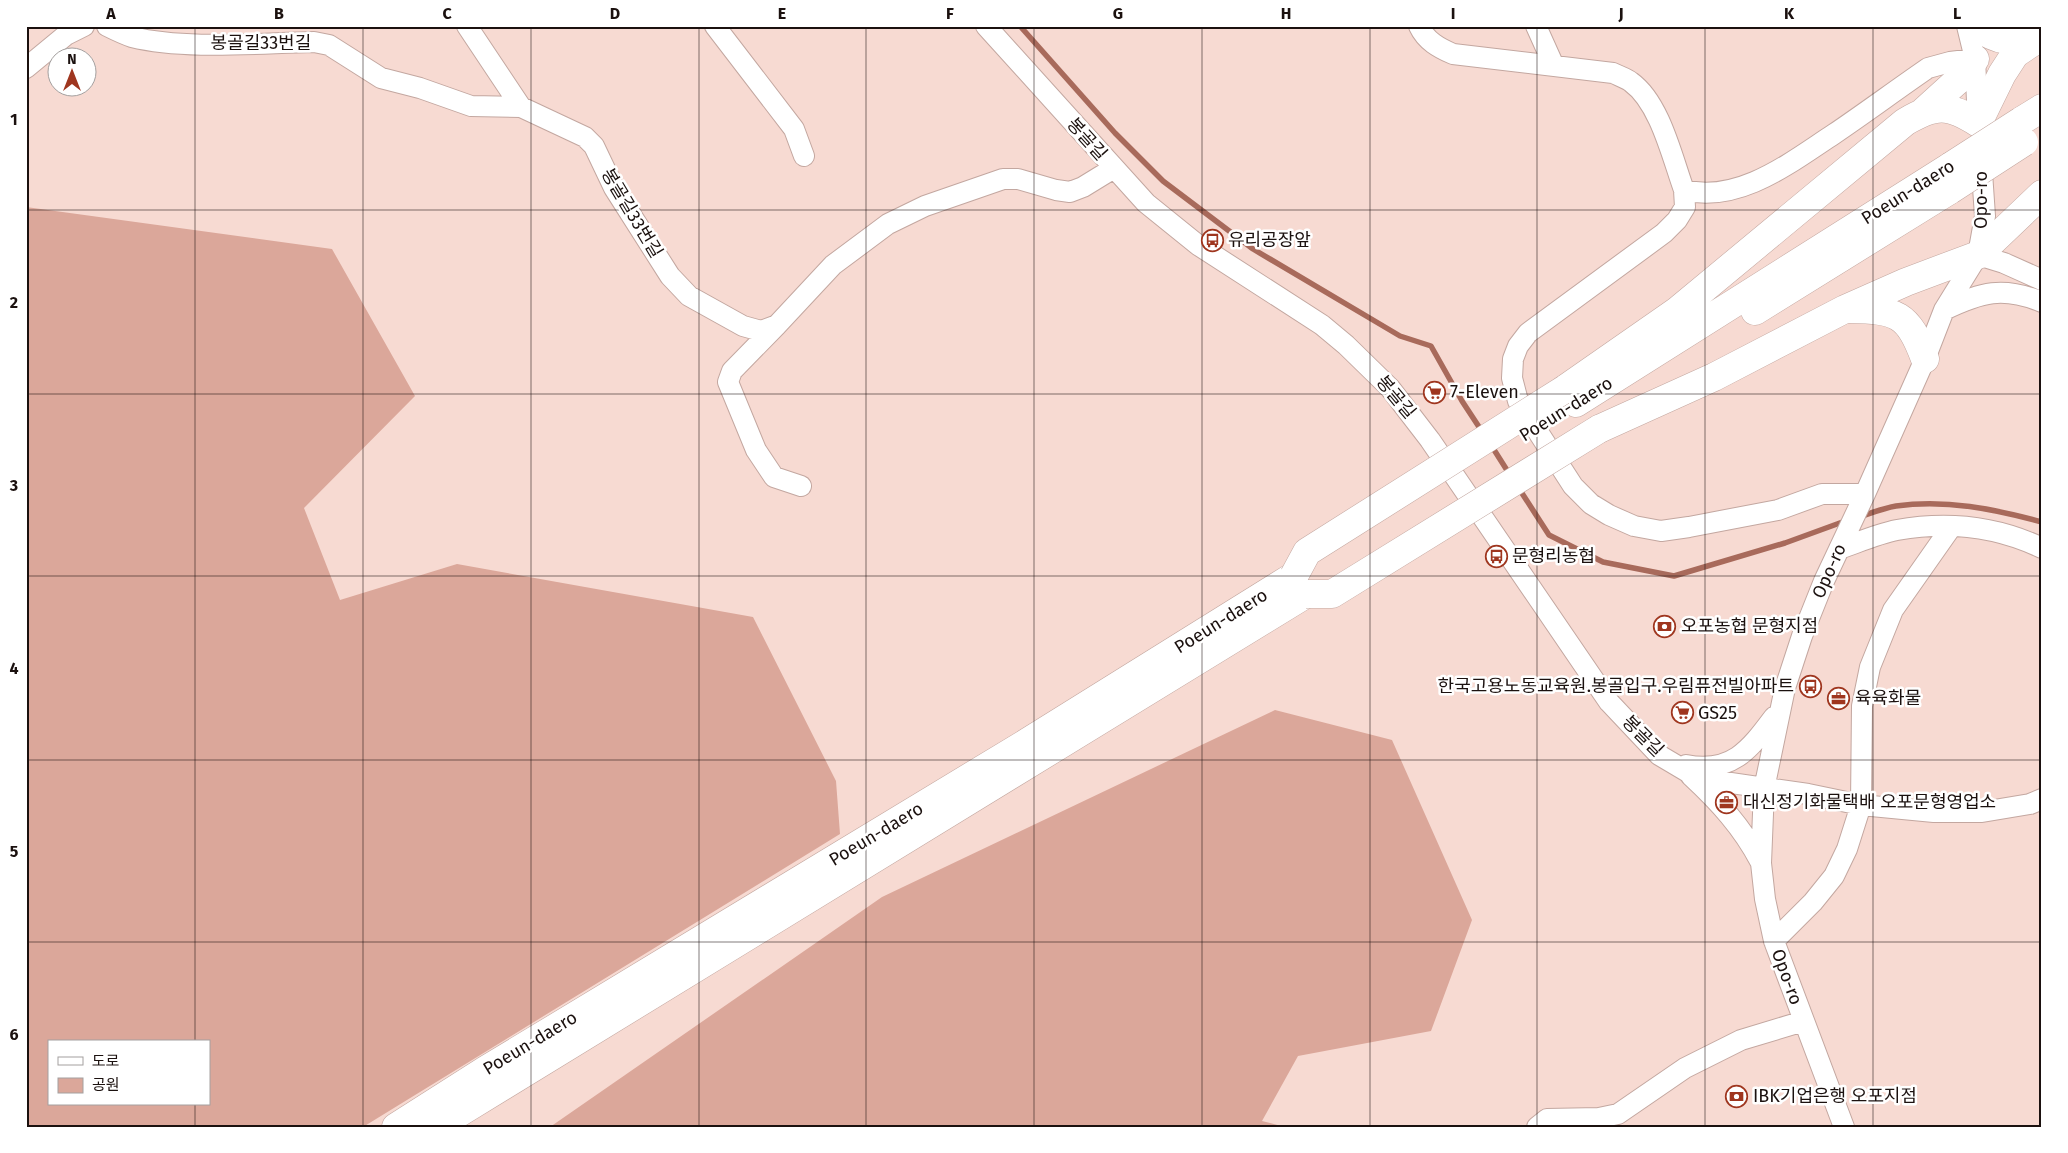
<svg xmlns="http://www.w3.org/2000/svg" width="2068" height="1153" font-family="'Fira Sans','Noto Sans KR',sans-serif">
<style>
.green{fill:#dba79a;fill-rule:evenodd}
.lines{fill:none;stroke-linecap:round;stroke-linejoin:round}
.stream{stroke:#a86a5b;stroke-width:5.5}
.minor-casing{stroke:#c3a7a0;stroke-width:22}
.highway-casing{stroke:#c3a7a0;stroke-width:29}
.minor{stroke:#fff;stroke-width:20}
.highway{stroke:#fff;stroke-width:28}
.highway-bridge-casing{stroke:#c3a7a0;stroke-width:29;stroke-linecap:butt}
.highway-bridge{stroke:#fff;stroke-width:28}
.grid{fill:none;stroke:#1b110f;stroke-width:1;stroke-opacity:0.55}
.labels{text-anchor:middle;stroke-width:5;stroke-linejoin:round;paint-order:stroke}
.street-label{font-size:18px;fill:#1b110f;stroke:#fff}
.poi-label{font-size:18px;fill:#1b110f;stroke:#fff;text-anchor:start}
.neatline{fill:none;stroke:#1b110f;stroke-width:2}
.grid-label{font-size:16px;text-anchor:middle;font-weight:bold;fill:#1b110f}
</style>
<rect width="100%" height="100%" fill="#f7dad2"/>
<path class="green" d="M26 207 332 249 415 396 304 508 340 600 457 564 753 617 836 781 840 834 363 1127H26ZM49 1042H209V1104H49Z
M1275 710 1392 740 1472 920 1431 1031 1298 1056 1262 1121 1285 1127H550L882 897Z"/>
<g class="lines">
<path class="stream" d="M1020 26 1115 133 1163 181 1253 249 1400 336 1431 346 1462 401 1483 433
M1491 445 1510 475
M1518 487 1549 535 1603 562 1674 576 1785 543 1848 520
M1859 517C1871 513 1884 508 1896 506 1946 499 1994 509 2042 522"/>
<defs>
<path id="minor" d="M107 26C115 30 123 34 132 37 185 50 258 43 314 42L329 45 381 78 420 88 471 106 521 107 585 137 594 146 614 188 670 276 689 296 743 326 761 331 777 325 833 265 888 224 925 206 1003 179H1018L1056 190 1070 192 1083 187 1114 168
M467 26 521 107
M715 26 794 129 804 156
M986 26 1146 203 1198 245 1322 325 1346 345 1390 388 1430 440 1609 702 1659 755 1686 771 1710 780 1808 794 1861 805 1934 812H1982L2030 804 2042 799
M1419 26C1426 41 1439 48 1453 54L1613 73C1619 76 1626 78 1631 82 1660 103 1672 157 1684 190
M1536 26 1554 66
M1967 26 1975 59 1978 122
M26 68 66 35 84 26
M1978 255 2004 263 2042 280
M1944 310C1981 292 2003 286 2042 302
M777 325 732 371 728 382 756 450 774 477 801 486
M1865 494H1822L1778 510 1689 527 1661 531 1634 526 1609 515 1591 504 1573 486 1518 401 1512 378 1513 359 1518 346 1528 333 1664 233 1677 220 1685 207 1684 190C1739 204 1791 162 1834 134 1865 113 1896 90 1928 68L1950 62 1975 59
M1839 549C1857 543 1877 534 1897 530 1947 521 1996 526 2042 548
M1686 765C1732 774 1750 749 1774 717
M1691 776C1719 802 1742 827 1760 861
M1774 941 1813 902 1834 876 1847 849 1861 805 1862 706 1870 667 1893 610 1952 526
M1537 1127 1547 1119 1599 1118 1618 1114 1685 1068 1741 1040 1804 1021
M1844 1127 1774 941 1765 899 1761 863 1764 789 1785 688 1802 636 1824 581 1865 494 1925 359 1944 310 1978 255 1985 216 1981 158"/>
<path id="highway" d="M1976 26C1999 43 2011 42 2038 36
M1924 111 1956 82 1975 59
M2021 121 2042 108
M1849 309C1897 310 1908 313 1925 359
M1755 311 1950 190
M1565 389 1677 311 1905 122C1936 104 1948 104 1978 123L2002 74 2015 54 2042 36
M1576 403 1951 166
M1599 429 1714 377 1845 309 1906 282 1978 255 2042 194
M396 1127 484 1071 1026 743 1294 576
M436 1127 1306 594"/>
</defs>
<use href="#minor" class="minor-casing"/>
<use href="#highway" class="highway-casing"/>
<use href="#minor" class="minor"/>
<use href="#highway" class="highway"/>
<defs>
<path id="highway-bridge" d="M1951 166 2021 121
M1950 190 2024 142
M1294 576 1307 552 1565 389
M1306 594H1332L1599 429"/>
</defs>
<use href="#highway-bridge" class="highway-bridge-casing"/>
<use href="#highway-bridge" class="highway-bridge"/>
</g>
<path class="grid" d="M195 26V1042M363 26V1127M531 26V1127M699 26V1127M866 26V1127M1034 26V1127M1202 26V1127M1370 26V1127M1537 26V1127M1705 26V1127M1873 26V1127M26 210H2042M26 394H2042M26 576H2042M26 760H2042M26 942H2042M195 1104V1127"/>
<defs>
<symbol id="bus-ring" viewBox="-11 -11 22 22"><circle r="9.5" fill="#fff" stroke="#9f361f" stroke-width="1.5"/><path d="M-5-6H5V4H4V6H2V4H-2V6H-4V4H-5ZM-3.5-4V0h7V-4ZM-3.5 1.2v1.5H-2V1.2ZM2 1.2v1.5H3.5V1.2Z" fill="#9f361f"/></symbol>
<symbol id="supermarket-ring" viewBox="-11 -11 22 22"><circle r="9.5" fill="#fff" stroke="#9f361f" stroke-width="1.5"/><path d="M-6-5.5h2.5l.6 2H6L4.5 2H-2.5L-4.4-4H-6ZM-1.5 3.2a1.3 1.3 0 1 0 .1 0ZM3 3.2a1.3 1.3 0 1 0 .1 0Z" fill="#9f361f"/></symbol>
<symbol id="bank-ring" viewBox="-11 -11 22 22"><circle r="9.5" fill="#fff" stroke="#9f361f" stroke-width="1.5"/><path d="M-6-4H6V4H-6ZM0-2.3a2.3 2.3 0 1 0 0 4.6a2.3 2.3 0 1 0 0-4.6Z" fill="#9f361f"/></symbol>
<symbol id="office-ring" viewBox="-11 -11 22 22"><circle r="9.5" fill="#fff" stroke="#9f361f" stroke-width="1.5"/><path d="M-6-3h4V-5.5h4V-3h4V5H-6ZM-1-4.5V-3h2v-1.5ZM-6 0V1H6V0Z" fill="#9f361f"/></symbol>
</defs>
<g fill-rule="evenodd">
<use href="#bus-ring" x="1200" y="228" width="25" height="25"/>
<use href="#supermarket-ring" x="1422" y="380" width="25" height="25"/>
<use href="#bus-ring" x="1484" y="544" width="25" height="25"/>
<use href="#bank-ring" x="1652" y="614" width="25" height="25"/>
<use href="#bus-ring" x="1798" y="674" width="25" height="25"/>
<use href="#office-ring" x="1826" y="686" width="25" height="25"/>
<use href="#supermarket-ring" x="1670" y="700" width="25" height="25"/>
<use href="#office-ring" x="1714" y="790" width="25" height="25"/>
<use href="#bank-ring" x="1724" y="1084" width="25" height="25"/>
</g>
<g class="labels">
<g class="street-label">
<text x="261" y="49">봉골길33번길</text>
<text transform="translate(1087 139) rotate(48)" y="6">봉골길</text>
<text transform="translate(1908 192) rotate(-32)" y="6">Poeun-daero</text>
<text transform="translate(1981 200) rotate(-90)" y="6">Opo-ro</text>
<text transform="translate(632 213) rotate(59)" y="6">봉골길33번길</text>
<text transform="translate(1396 397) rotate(50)" y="6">봉골길</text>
<text transform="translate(1566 409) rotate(-32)" y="6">Poeun-daero</text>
<text transform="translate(1829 571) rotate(-66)" y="6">Opo-ro</text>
<text transform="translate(1221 621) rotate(-32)" y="6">Poeun-daero</text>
<text transform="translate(1643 736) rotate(45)" y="6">봉골길</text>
<text transform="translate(876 834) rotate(-31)" y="6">Poeun-daero</text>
<text transform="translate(1787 977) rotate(70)" y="6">Opo-ro</text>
<text transform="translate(530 1043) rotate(-31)" y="6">Poeun-daero</text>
</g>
<g class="poi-label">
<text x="1228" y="246">유리공장앞</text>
<text x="1450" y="398">7-Eleven</text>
<text x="1512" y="562">문형리농협</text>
<text x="1681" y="632">오포농협 문형지점</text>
<text x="1794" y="692" text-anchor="end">한국고용노동교육원.봉골입구.우림퓨전빌아파트</text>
<text x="1855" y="704">육육화물</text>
<text x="1698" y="719">GS25</text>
<text x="1743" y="808">대신정기화물택배 오포문형영업소</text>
<text x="1753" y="1102">IBK기업은행 오포지점</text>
</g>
</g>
<rect width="2068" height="1153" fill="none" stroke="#ffffff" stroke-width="55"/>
<rect x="48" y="1040" width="162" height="65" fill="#ffffff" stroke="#a4a09f"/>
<rect x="58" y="1057" width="25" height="8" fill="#ffffff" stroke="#a4a09f"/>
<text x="92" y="1066" font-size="15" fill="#1b110f">도로</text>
<rect x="58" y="1078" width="25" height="15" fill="#dba79a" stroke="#a4a09f"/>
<text x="92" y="1090" font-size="15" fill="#1b110f">공원</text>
<g transform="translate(72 72)"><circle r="24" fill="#ffffff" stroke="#a4a09f"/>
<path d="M0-4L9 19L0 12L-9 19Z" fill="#9f361f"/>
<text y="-8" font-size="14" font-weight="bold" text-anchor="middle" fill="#1b110f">N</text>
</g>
<rect x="28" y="28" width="2012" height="1098" class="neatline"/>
<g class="grid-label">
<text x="111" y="19">A</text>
<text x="279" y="19">B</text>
<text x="447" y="19">C</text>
<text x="615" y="19">D</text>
<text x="782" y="19">E</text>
<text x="950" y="19">F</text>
<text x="1118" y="19">G</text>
<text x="1286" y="19">H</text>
<text x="1453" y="19">I</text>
<text x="1621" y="19">J</text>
<text x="1789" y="19">K</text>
<text x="1957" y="19">L</text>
<text x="14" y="125">1</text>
<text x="14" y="308">2</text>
<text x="14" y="491">3</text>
<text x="14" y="674">4</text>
<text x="14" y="857">5</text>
<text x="14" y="1040">6</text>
</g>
</svg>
